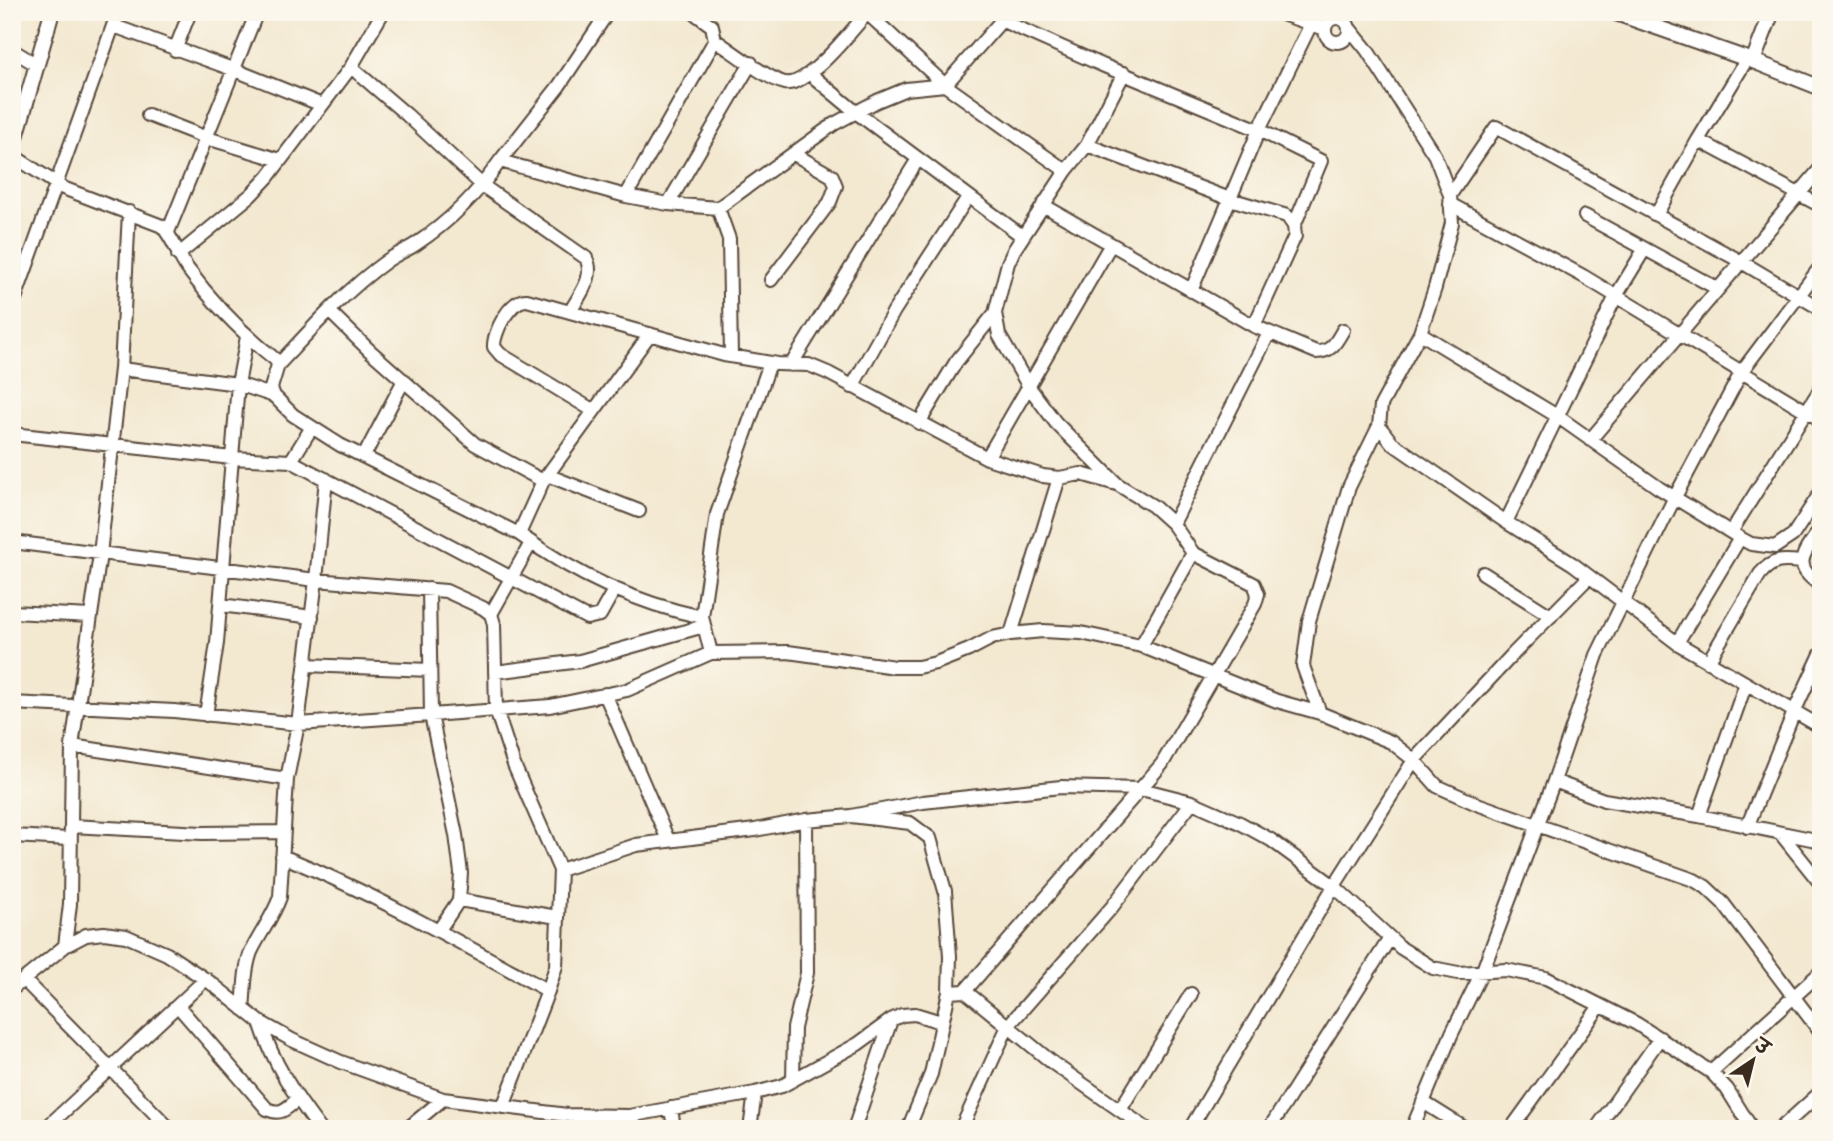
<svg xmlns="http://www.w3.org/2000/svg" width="1833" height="1141" font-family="'Shantell Sans','Playpen Sans Deva',sans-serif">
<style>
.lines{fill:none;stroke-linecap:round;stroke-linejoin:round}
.minor-casing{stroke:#574639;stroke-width:16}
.tertiary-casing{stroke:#574639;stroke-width:18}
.minor{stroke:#fff;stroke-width:12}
.tertiary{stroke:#fff;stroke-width:14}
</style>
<rect width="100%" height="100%" fill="#fbf7ec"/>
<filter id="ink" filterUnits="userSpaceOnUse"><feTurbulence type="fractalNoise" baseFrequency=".0143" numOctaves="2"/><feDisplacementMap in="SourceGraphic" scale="14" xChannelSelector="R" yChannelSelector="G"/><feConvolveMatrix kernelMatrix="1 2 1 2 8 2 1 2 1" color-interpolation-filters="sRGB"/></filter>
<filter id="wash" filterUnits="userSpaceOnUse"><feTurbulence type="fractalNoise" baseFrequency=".00686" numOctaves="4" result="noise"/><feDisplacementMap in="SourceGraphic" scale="28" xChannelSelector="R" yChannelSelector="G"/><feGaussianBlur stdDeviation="1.57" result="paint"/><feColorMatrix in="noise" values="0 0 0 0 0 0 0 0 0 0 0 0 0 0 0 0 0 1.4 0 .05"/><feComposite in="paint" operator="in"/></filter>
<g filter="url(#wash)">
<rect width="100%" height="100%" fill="#f3e8d0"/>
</g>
<g filter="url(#ink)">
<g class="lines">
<defs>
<path id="minor" d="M866 12 945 85 1066 171
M1276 12 1311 24
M1325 30a12 12 0 1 1 24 0a12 12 0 1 1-24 0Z
M1003 21 1102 65 1259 130 1321 161 1294 226
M114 26 235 70 322 105
M1350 29 1367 50 1435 156 1450 195 1452 223 1435 288 1420 333 1381 405 1379 426 1392 443 1506 522 1573 564 1677 643 1821 727
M715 40C732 51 767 79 785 83 808 87 852 30 867 13
M12 50 37 65
M175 50 190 12
M1747 59 1698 140 1821 206
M351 67 407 115 483 186 586 258C596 277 579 295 570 312
M810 74 857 113 1022 236
M148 115 207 138 280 160
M1087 145 1230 199 1287 216 1294 226 1295 236 1254 326
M12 155 63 188 162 226C173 238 178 255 187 268 213 303 243 334 276 360L278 365 271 388 274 396 293 415 340 445 519 534C574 574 636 603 702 617L711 653 788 652 895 667H918L936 663 969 650 992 638 1011 634 1043 631 1081 633 1141 646 1277 701 1320 713 1391 742 1414 760 1437 786 1477 804 1694 880 1706 887 1723 903 1821 1033
M500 161 559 86 608 12
M1450 195 1496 127 1740 261 1821 309
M626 196 715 40 712 26 693 12
M668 204 751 63
M1450 204 1583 276 1821 420
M1043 205 1254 326 1316 352C1332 352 1336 342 1343 330
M718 208 729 239 731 356
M1656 215 1698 140
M1585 216 1718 289
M168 232 257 12
M178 255 251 195 268 177 351 67 383 12
M771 280 830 202 836 186 832 176 794 154
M1191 291 1259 130 1311 24 1325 29
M12 307 118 12
M329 311 369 350 475 444 543 481 650 334
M1420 333 1557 416 1659 488 1740 538 1751 544 1775 547 1793 535 1821 492
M278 365C312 328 347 289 388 260 397 254 407 250 416 244 449 222 478 193 500 161L626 196 668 204 718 208 834 124 877 101 906 89 945 85 1009 12
M791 365 918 159
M121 369 238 384 274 396
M852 387 894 311 968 197
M594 411 500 354 494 347C493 333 510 299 527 300L724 355 777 364 809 365 828 373 987 458 1043 476 1059 478 1081 474 1113 483
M919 423 956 362 995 313
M12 434 232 458 291 461 587 618 600 615 614 590
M1590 440 1821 168
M364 456 404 380
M987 458 1111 244
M291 461 312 427
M547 475 639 511
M1506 522 1616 296 1644 250
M1173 524 1269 333
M1821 528C1805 552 1789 565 1821 585
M1731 532 1821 388
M519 534 543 481
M12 542 316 580 446 591 483 608 491 614 494 624 496 710 514 765 560 870 556 966 548 991 503 1107
M1483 573 1551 616
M429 589 431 715 456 835 461 873 459 900 439 930
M221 605 312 617
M12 612 91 616
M491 614 531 543
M702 617 717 514 770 363
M1011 634 1059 478
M1677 643 1740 538
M1141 646 1193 553
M1708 662 1760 574C1773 559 1782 560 1801 562
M306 665 430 670
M495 672 580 661 704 626
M605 694 668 840
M12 703 174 711 298 724 431 715 550 706 627 690 711 653
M1320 713 1303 666 1309 621 1349 487 1379 426
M206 715 217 643 238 384 247 337
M72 746 287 779
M1554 781 1604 800 1699 816 1821 841
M851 816 923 802 1061 787 1141 789 1192 802 1240 823 1271 840 1334 886 1401 948 1433 968 1458 973 1506 970 1546 978 1637 1024 1711 1072 1727 1089 1752 1129
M1699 816 1746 683
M71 826 202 833 282 832
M1747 827 1794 712 1821 654
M1781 834 1821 884
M12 836 69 839
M282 856C375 894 461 943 548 991
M560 870 636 845 755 830 806 820 851 816 910 823 930 838 945 891 950 956 949 992 931 1074 908 1129
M459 900 557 917
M65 946 70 904 72 746 100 554 121 369 129 212
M25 981 170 1129
M12 989 65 946 86 935 104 933 126 936 167 954 211 983 260 1022 292 1040 341 1062 443 1099 567 1115 629 1116 755 1093 782 1086 858 1044 891 1020 902 1015 915 1014 941 1022
M965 991 1054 1064 1147 1129
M949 992 965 991 1162 764 1255 604 1258 594 1254 584 1193 553 1173 524 1153 506 1117 484 1056 423 1029 387 999 335 995 313 1008 263 1014 250 1066 171 1087 145 1124 73
M178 1006 267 1109C281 1116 287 1108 298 1099
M243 1009C245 990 244 970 251 952 260 933 273 917 280 897L287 779 298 724 316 580 326 479
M260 1022C273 1063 294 1095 320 1129
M1711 1072 1821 972
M793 1080 794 1028 807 973 806 820
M1423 1102 1466 1129
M671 1108 674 1129
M1120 1110 1191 994
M45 1129 206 979
M407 1129 443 1099
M750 1129 755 1093
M854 1129 891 1020
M961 1129 1008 1026 1112 907 1192 802
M1190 1129 1334 886 1414 760 1514 653 1589 577
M1269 1129 1390 938
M1412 1129 1452 1033 1483 970 1554 781 1597 655 1675 497 1742 371 1821 266
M1511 1129 1600 1006
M1596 1129 1660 1038
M1780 1129 1821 1092"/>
<path id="tertiary" d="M1613 12 1753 61 1821 88
M1753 61 1772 12
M12 151 52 12"/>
</defs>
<use href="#minor" class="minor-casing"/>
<use href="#tertiary" class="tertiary-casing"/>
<use href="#minor" class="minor"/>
<use href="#tertiary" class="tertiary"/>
</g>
</g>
<rect width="1833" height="1141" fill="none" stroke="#fbf7ec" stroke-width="42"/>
<g transform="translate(1753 1060) rotate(35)" stroke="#fbf7ec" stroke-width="5" paint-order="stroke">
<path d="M0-5L12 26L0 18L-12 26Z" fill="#3b2a1e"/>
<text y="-10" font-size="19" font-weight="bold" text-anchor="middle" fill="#3b2a1e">उ</text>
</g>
</svg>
